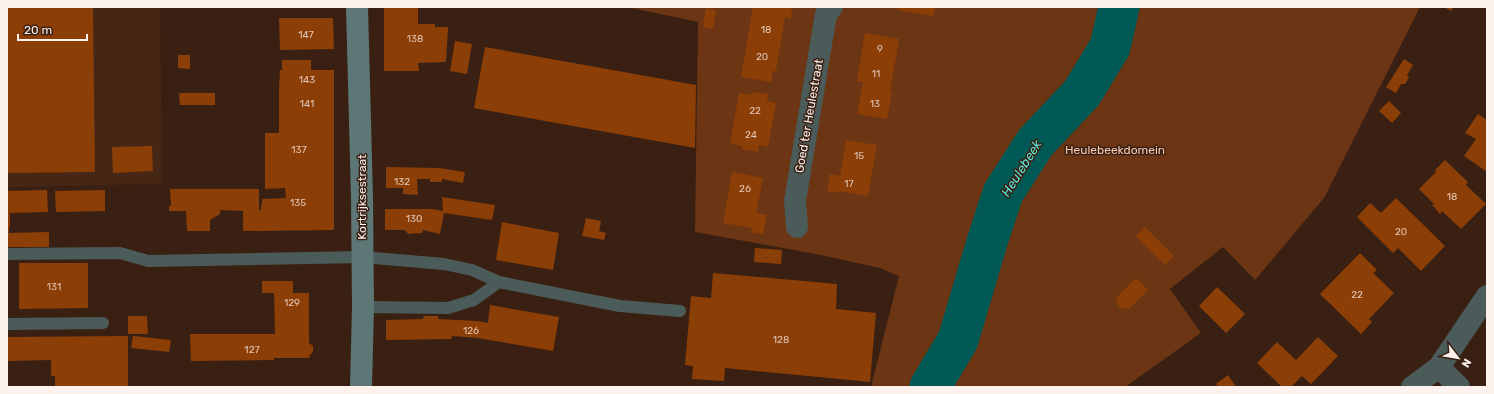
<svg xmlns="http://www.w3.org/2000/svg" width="1494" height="394" font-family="Rubik,sans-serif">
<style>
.built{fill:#462614}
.green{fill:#6c3513}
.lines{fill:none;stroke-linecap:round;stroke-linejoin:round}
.river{stroke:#005954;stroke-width:41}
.building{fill:#8c3e07}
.lane{stroke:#4a5b59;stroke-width:12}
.street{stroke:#4a5b59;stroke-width:22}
.secondary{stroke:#5c7775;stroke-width:22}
.labels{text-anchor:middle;stroke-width:3;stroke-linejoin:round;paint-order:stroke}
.number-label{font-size:10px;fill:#e1c5b4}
.street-label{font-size:12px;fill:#fdf2ed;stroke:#3a2012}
.park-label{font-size:12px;fill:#f6c9b2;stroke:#3a2012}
.water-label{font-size:13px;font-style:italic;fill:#5be7de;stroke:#3a2012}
</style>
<rect width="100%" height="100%" fill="#3a2012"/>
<path class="built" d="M7 7H160L162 184 7 187Z"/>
<path class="green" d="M627 7H1420L1324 198 1255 280 1223 247 1170 289 1201 333 1125 387H871L899 276 880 268 816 254 695 232 698 22Z"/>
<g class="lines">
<path class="river" d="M930 387 958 340 987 242 1003 193 1035 143 1082 93 1110 47 1119 7"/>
</g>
<path class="building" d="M7 7H93L95 172 7 173Z
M384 7H418V24H435V27H448L446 62 418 63 419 71H384Z
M753 7H792L791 19 785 17 776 71H773L771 82 741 77Z
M898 7H935L933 16 897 10Z
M1444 7H1454L1451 11Z
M706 8 716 10 713 29 703 27Z
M279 18H333L334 49 280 50Z
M865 33 899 39 890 92 892 93 887 119 857 114 863 82 857 81Z
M455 41 472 44 467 74 450 71Z
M485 47 696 85 695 148 474 108Z
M178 55H190V69L178 68Z
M1404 59 1413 65 1407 75 1409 78 1405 84H1401L1396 93 1386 87Z
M282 60H311V70H334V230L243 231V211L220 210V214L210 220V231H187L186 211H169V206H171L170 189H259V210H261V205H262V199L286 198 285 188 265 189V133H279V89L280 70H282Z
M752 92 768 94 767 101 776 103 768 147 759 145 758 152 742 149V146L730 144 739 93 751 95Z
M179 93H215V105H180Z
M1389 101 1401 113 1392 123 1379 111Z
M1478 114 1487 120V172L1464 156 1476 139 1465 133Z
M846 140 877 145 868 196 839 191V193L827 191 830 174 840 176Z
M152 146 153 171 113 173 112 147Z
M1445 160 1468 182 1466 185 1486 204 1461 229 1442 211 1440 214 1432 205 1434 204 1419 189 1436 172 1435 170Z
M386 167 439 168 465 172 463 183 442 179V182H430V179H417L418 195 403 194V188H386Z
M732 172 763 178 756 213 767 215 763 234 751 232 752 228 723 223Z
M47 190 48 212 10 213V227H9V233L49 232V247H7V191Z
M105 190V211L56 212 55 191Z
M442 197 495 205 492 220 444 213 440 234 423 230 422 233 408 234 405 230H385V209H432L443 211Z
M1396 198 1445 246 1421 271 1398 248 1393 253 1357 217 1370 203 1381 213Z
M586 218 601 221 599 231 606 233 604 240 582 236Z
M502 222 559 233 553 270 496 260Z
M1145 227 1174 256 1165 265 1136 236Z
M755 248 782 250 781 264 754 262Z
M1360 253 1377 270 1373 273 1394 293 1369 319 1372 322 1361 334 1320 294Z
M19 263H88V308L19 309Z
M713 273 837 284 836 309 876 313 870 382 725 368 724 381 692 379 693 366 685 365 691 296 711 298Z
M1136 278 1148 290 1128 310 1125 307 1122 309 1115 302 1117 300 1116 298Z
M262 281H293V293H309V343L313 346V352L309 356 310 358H274V360L191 361 190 334H275L274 293H262Z
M1217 287 1245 314 1226 333 1199 306Z
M490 305 559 317 553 351 478 338 452 336 451 339 386 340V320L423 319 424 316H438V319L478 321 488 323Z
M128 316H147L148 334H128Z
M128 336V387H55V376H51V360L7 361V337Z
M133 336 171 340 169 352 131 348Z
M1318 337 1338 356 1311 384 1302 376 1291 387H1282L1257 363 1277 342 1296 360Z
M1228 375 1236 387H1219L1216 384Z"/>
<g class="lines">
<path class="lane" d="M7 254 120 253 148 261 362 257 444 264 472 270 499 282 620 306 680 311
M363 307 448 308 474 300 499 282
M7 324 103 323"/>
<path class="street" d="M797 227 795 201 826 14 832 7
M1439 367 1459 387
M1412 387 1439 367 1487 296"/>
<path class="secondary" d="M357 7 362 198 363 307 361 387"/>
</g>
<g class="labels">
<g class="number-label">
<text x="766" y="33">18</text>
<text x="306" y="38">147</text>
<text x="415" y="42">138</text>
<text x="880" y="52">9</text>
<text x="762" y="60">20</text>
<text x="876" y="77">11</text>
<text x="307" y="83">143</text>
<text x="307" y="107">141</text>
<text x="875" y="107">13</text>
<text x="755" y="114">22</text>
<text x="751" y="138">24</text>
<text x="299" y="153">137</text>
<text x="859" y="159">15</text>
<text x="402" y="185">132</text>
<text x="849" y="187">17</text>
<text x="745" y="192">26</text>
<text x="1452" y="200">18</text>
<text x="298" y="206">135</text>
<text x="414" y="222">130</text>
<text x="1401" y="235">20</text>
<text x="54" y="290">131</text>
<text x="1357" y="298">22</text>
<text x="292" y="306">129</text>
<text x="471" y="334">126</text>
<text x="781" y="343">128</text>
<text x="252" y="353">127</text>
</g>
<g class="street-label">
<text transform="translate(809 116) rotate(-80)" y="4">Goed ter Heulestraat</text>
<text transform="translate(362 197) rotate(-90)" y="4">Kortrijksestraat</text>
</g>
<g class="park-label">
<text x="1115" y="154">Heulebeekdomein</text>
</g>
<g class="water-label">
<text transform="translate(1021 168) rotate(-58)" y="5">Heulebeek</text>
</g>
</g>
<rect width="1494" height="394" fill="none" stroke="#fdf2ed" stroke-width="16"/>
<g transform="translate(1458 358) rotate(121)" stroke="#3a2012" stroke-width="3" paint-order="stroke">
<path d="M0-3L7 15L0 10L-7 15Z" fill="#fdf2ed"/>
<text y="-6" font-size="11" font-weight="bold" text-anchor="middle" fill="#fdf2ed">N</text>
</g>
<path d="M18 34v6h69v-6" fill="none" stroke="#fdf2ed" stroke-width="2"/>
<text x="24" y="34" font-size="12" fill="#fdf2ed" stroke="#3a2012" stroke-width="3" paint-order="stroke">20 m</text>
</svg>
